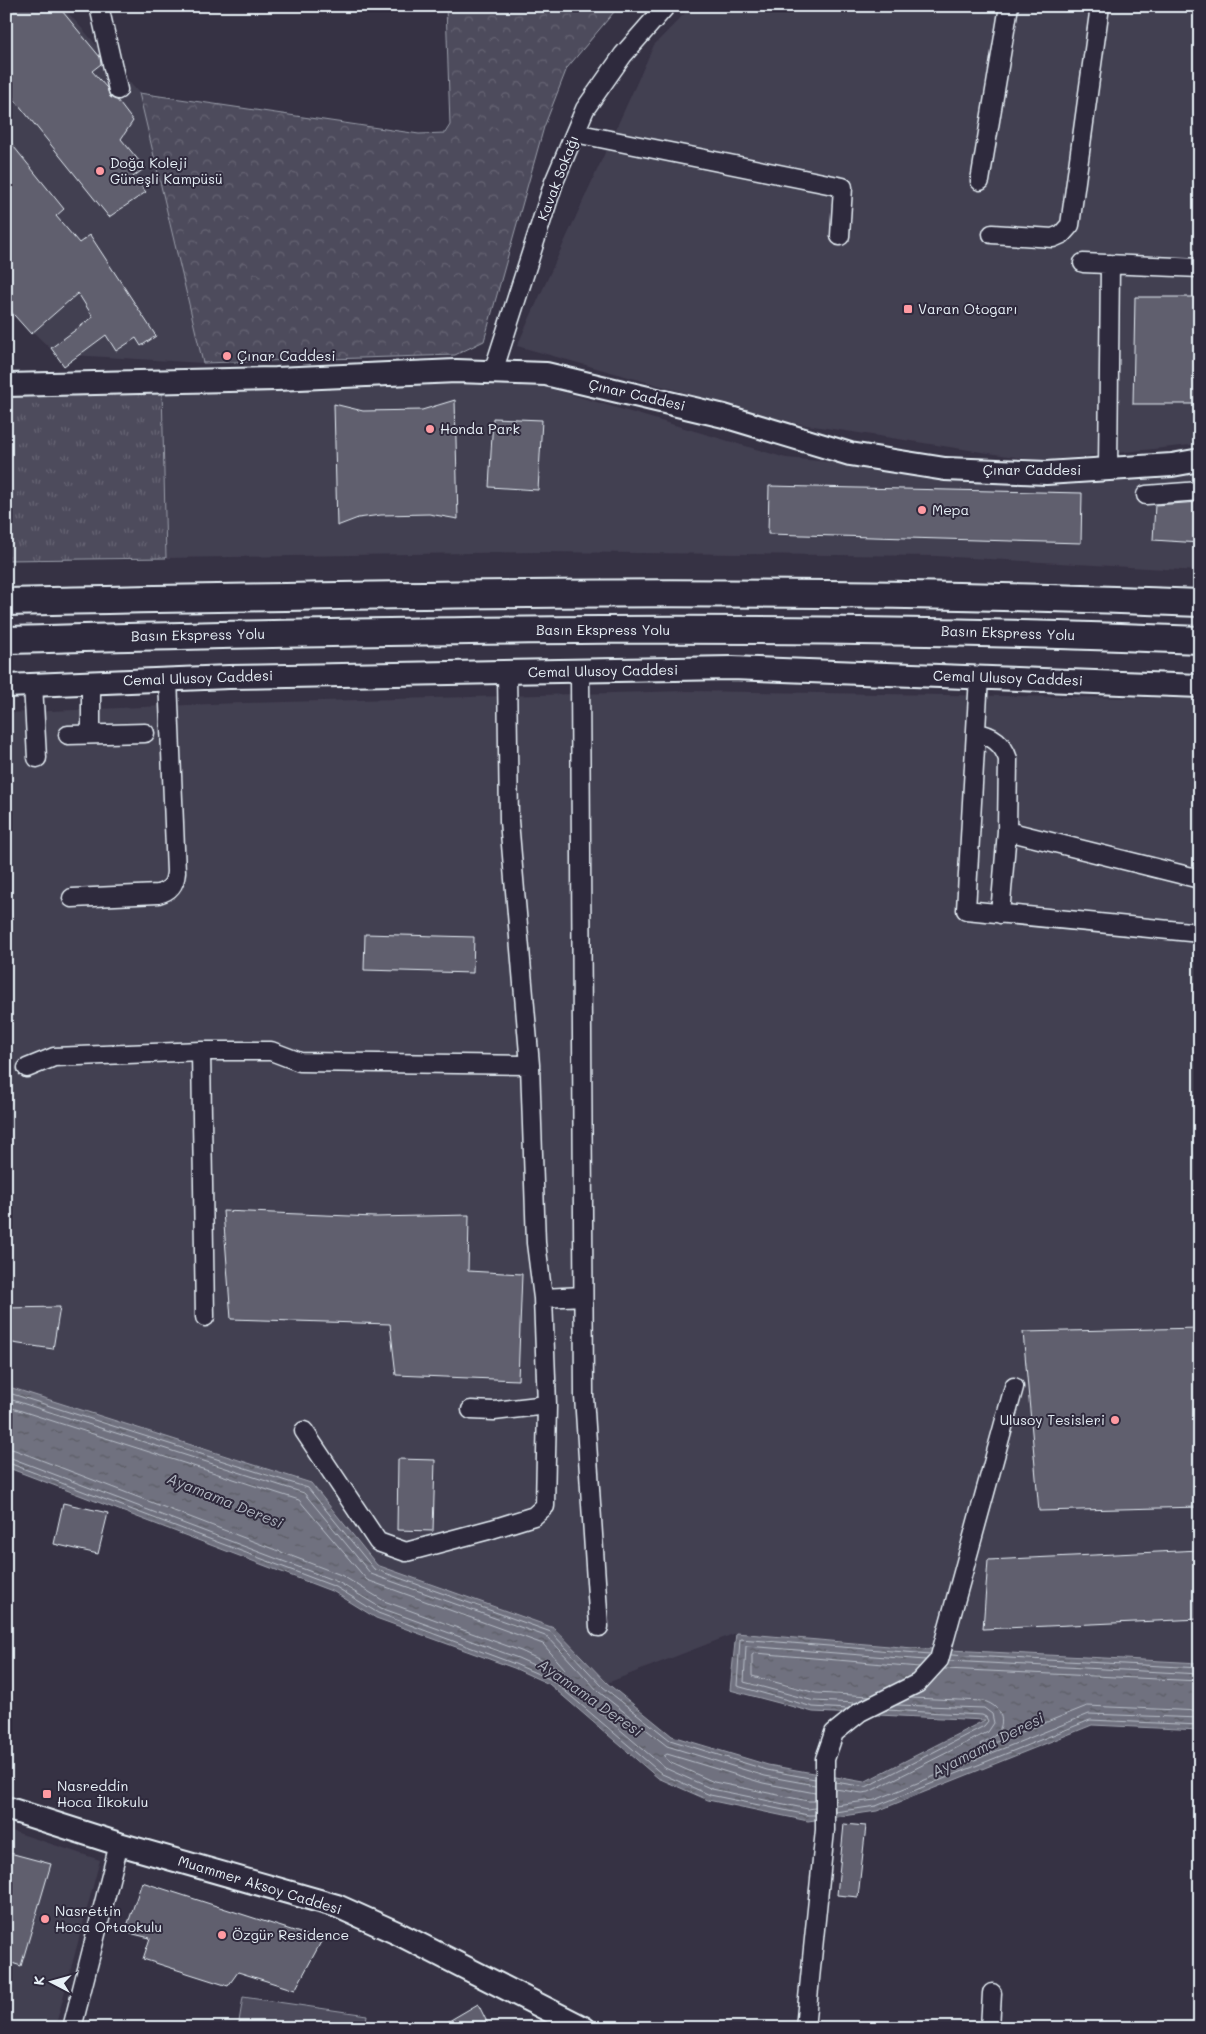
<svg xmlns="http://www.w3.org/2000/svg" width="1206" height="2034" font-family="Mali,sans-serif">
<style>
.built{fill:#433f51}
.grass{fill:url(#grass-tufts);stroke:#9a9eaa}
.park{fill:url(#park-crowns);stroke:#9a9eaa}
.garden{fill:#4d4b5c;stroke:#9a9eaa}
.water{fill:url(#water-ripples);stroke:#a0a4af}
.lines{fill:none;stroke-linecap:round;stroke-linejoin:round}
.shore{stroke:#b8bec8;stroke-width:1}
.building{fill:#605e6e;stroke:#e8f1f8}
.minor-casing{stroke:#e8f1f8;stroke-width:21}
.major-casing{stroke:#e8f1f8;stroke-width:26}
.highway-casing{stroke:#e8f1f8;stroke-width:30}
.minor{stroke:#2f2a3d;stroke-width:18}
.major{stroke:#2f2a3d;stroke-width:22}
.highway{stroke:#2f2a3d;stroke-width:26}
.poi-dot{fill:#ff9aa2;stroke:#2f2a3d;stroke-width:2}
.labels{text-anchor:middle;stroke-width:4;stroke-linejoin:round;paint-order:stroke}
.poi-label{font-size:14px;fill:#e8f1f8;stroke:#2f2a3d;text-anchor:start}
.street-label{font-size:14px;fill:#e8f1f8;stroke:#2f2a3d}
.water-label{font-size:15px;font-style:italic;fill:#b2b7c2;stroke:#2f2a3d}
</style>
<defs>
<pattern id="grass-tufts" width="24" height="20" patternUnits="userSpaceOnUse" patternTransform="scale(1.25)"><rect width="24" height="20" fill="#4d4b5c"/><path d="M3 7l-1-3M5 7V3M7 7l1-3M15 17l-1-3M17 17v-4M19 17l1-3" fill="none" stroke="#676574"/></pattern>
<pattern id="park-crowns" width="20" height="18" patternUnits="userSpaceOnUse" patternTransform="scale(1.25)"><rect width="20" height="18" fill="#4d4b5c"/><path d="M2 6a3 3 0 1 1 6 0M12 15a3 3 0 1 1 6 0" fill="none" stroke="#676574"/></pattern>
<pattern id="water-ripples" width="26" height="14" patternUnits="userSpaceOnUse" patternTransform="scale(1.25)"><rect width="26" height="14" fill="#70717f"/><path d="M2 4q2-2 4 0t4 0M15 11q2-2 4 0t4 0" fill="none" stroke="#5b5c64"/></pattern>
</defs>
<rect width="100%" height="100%" fill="#363244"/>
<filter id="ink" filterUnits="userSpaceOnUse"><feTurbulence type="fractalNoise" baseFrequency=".02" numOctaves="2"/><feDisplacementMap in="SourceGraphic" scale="10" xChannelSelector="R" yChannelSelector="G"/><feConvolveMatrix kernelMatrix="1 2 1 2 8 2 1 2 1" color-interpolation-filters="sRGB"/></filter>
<g filter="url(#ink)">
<path class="built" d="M6 6H62L139 93 203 363 56 354 6 306Z
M692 6H1200V444L1040 461 794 423 517 346 654 45Z
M522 380 786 458 1042 481 1200 468V571L936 556 536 552 166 558 162 389Z
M687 691 1200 699V1663L913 1648 736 1633 607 1683 554 1628 377 1565 311 1483 6 1386V713L210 704Z
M6 1829 100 1860 55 2028H6Z"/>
<path class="grass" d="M162 389 166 558 6 560V394Z"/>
<path class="park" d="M446 6H619L567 68 544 127 484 341 455 355 203 363 139 93 419 134 445 133 450 125Z"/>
<path class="garden" d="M243 1997 367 2015 365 2028H238Z"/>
<path class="water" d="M6 1386 311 1483 377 1565 554 1628 607 1683 672 1736 768 1765 864 1782 985 1720 813 1712 730 1690 736 1633 913 1648 1200 1663V1730L1092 1725 877 1811 808 1821 708 1800 658 1778 549 1684 514 1668 376 1618 334 1592 6 1467Z"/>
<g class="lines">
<path class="shore" d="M6 1392 308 1488 374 1569 551 1632 603 1687 670 1740 767 1770 815 1779
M6 1398 304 1493 371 1574 548 1637 599 1692 667 1746 765 1776 815 1785
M6 1406 299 1500 367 1580 543 1644 565 1669 562 1670 521 1651 384 1601 341 1575 15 1450 6 1448
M6 1456 338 1582 381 1608 518 1658 556 1675 665 1768 712 1789 808 1809 815 1808
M6 1462 336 1587 378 1613 515 1664 552 1680 662 1774 710 1795 808 1815H815
M951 1655 1200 1668
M949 1661 1200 1674
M945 1669 1200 1681
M870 1696 816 1693 752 1676V1655L755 1653 919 1667
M911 1698 983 1701C998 1704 1007 1719 998 1732 993 1738 986 1741 980 1744L982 1748 1087 1706 1200 1711
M856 1703 814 1701 744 1682 746 1646 925 1660
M848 1709 813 1707 737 1686 740 1639 930 1654
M835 1782 866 1787 984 1726 988 1721 986 1717 982 1715 886 1710
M835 1789 862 1793 869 1792 988 1732 994 1723 992 1714 984 1708 897 1705
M815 1793 763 1783 667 1754 664 1756 669 1762 714 1782 808 1801H815
M835 1805 875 1800 1089 1714 1200 1718
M835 1812 876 1806 1090 1720 1200 1725"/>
</g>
<path class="building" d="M6 6H58L100 57 101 64 92 71 107 88 110 97 117 100 133 121 121 139 145 168 133 177 146 192 109 217 6 89Z
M6 137 64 209 56 216 79 243 90 235 156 336 141 346 136 338 116 351 106 335 64 366 51 348 93 317 78 293 31 334 6 306Z
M1135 297H1200V404H1133Z
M455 400 458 519 429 514 381 515 358 518 337 526 334 404 363 411 422 410Z
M493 418 542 420 538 490 489 487Z
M769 486 1082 493 1081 543 768 534Z
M1200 502V543L1153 540 1155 505Z
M365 934 474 937 473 973 364 970Z
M223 1211 375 1217 469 1215 468 1271 522 1274 518 1380 396 1375 390 1324 231 1319Z
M60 1307 53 1349 6 1342V1308Z
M1200 1328V1507L1039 1511 1023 1332Z
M398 1459 435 1460 433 1531 397 1530Z
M63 1503 108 1513 98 1554 54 1544Z
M1200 1550V1619L983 1629 988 1560Z
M844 1824 866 1826 858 1897 837 1895Z
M6 1852 51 1864 21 1966 6 1961Z
M142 1882 322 1940 295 1990 238 1972 228 1986 143 1959 150 1938 125 1932Z
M478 2004 490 2028H437Z"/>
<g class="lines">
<defs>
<path id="minor" d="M99 6 118 90
M575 133 843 187 840 236
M980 181 1009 6
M992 234 1053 238 1062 234 1070 225 1100 6
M1083 263 1200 268
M493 372 554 182 585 109 623 55 666 6
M1108 469 1110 264
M1146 495 1200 491
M580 672 584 1396 599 1627
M979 676 966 910 1200 933
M91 682V734
M33 684 37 758
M976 733C993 735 1003 744 1008 759L1007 831 1000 914
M68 735 145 733
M1007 831 1200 879
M72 898 158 894C170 891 175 885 176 872L168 679
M27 1068 54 1057 201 1051
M543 1298 583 1296
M205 1317 201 1051H271L300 1062 530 1065
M471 1410 494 1411 547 1405 543 1298 536 1243 530 1065 509 821 507 672
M304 1431 378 1542 406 1552 492 1529 534 1516 545 1506 547 1405
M72 2028 119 1844
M805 2028 825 1830V1759L834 1733 860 1712 918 1683 939 1660 1014 1387
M990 2028 992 1993"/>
<path id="major" d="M6 385 276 379 456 371 546 374 724 416 850 454 945 469 1046 473 1172 465 1200 460
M6 686 229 677 732 668 1200 686
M6 1808 119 1844 337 1906 397 1933 584 2028"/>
<path id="highway" d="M6 602C404 594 802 587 1200 603
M6 640C404 630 802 623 1200 640"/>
</defs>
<use href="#minor" class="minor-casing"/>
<use href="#major" class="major-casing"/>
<use href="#highway" class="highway-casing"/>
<use href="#minor" class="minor"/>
<use href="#major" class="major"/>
<use href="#highway" class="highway"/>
</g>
</g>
<g class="poi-dot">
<circle cx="100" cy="171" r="5"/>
<rect x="903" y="304" width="10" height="10" rx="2.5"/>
<circle cx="227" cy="356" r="5"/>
<circle cx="430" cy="429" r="5"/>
<circle cx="922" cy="510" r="5"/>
<circle cx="1115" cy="1420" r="5"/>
<rect x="42" y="1789" width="10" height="10" rx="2.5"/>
<circle cx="45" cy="1919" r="5"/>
<circle cx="222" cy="1935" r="5"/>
</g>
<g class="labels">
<g class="poi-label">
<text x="110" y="168">Doğa Koleji<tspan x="110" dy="16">Güneşli Kampüsü</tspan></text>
<text x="918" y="314">Varan Otogarı</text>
<text x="237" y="361">Çınar Caddesi</text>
<text x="440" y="434">Honda Park</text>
<text x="932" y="515">Mepa</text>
<text x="1105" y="1425" text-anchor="end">Ulusoy Tesisleri</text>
<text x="57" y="1791">Nasreddin<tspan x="57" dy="16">Hoca İlkokulu</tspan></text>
<text x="55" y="1916">Nasrettin<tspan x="55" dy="16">Hoca Ortaokulu</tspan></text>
<text x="232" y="1940">Özgür Residence</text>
</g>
<g class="street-label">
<text transform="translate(558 178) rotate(-69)" y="5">Kavak Sokağı</text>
<text transform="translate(637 395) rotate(13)" y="5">Çınar Caddesi</text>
<text x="1032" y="475">Çınar Caddesi</text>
<text x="603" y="635">Basın Ekspress Yolu</text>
<text transform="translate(1008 633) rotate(2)" y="5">Basın Ekspress Yolu</text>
<text transform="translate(198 635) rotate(-1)" y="5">Basın Ekspress Yolu</text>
<text transform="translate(603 671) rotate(-1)" y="5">Cemal Ulusoy Caddesi</text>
<text transform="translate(198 678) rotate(-2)" y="5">Cemal Ulusoy Caddesi</text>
<text transform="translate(1008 678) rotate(2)" y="5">Cemal Ulusoy Caddesi</text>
<text transform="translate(260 1885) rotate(17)" y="5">Muammer Aksoy Caddesi</text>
</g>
<g class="water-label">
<text transform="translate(225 1501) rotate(22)" y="5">Ayamama Deresi</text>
<text transform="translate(590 1698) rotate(35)" y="5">Ayamama Deresi</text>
<text transform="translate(988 1745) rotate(-27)" y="5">Ayamama Deresi</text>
</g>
</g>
<rect width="1206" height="2034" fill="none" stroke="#2f2a3d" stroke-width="25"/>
<rect x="12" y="12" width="1181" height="2009" fill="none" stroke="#e8f1f8" stroke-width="2" filter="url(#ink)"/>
<g transform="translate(52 1982) rotate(276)" stroke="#2f2a3d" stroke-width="4" paint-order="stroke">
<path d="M0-4L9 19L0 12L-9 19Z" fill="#e8f1f8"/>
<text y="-8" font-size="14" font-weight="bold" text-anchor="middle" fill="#e8f1f8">K</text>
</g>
</svg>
